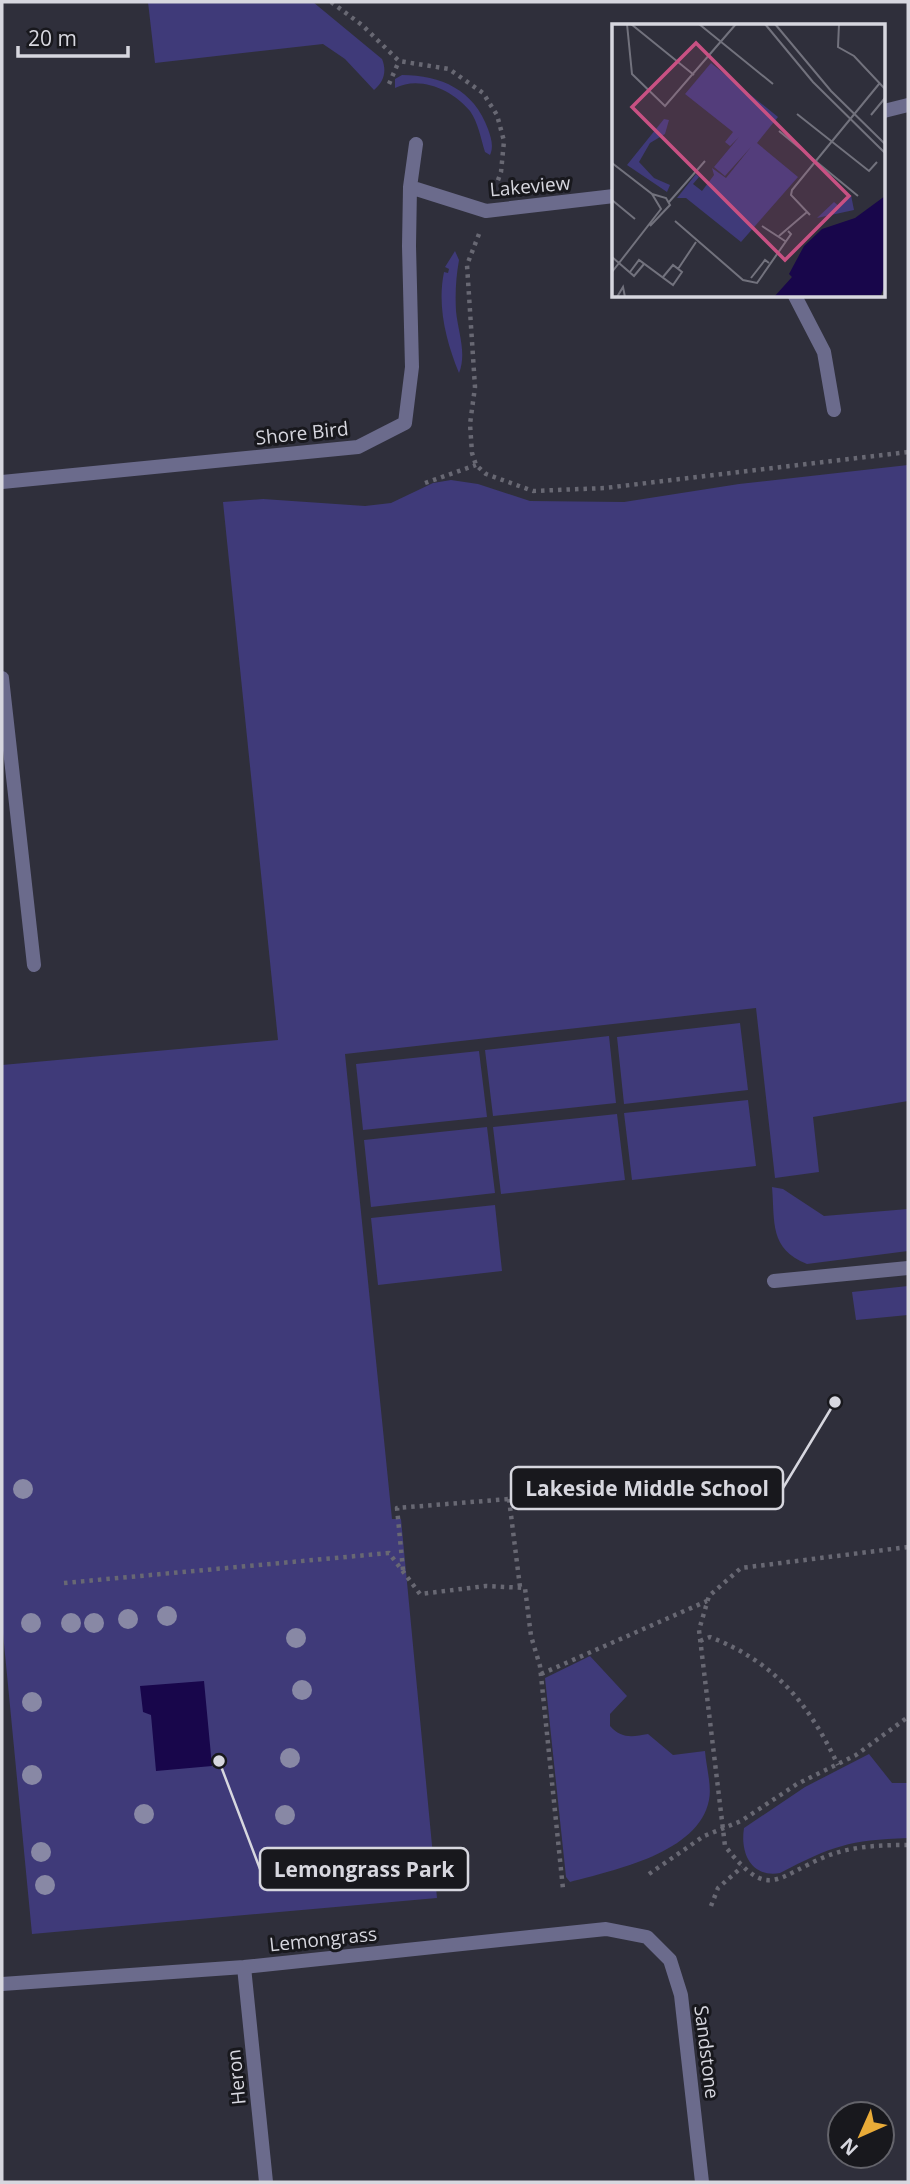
<svg xmlns="http://www.w3.org/2000/svg" width="910" height="2184" font-family="'Open Sans',sans-serif">
<style>
.green{fill:#3f3a79}
.water{fill:#18064b}
.lines{fill:none;stroke-linecap:round;stroke-linejoin:round}
.path{stroke:#686873;stroke-width:4.5;stroke-dasharray:3.5 5;stroke-linecap:butt}
.service{stroke:#6b6b8c;stroke-width:14}
.minor{stroke:#6b6b8c;stroke-width:14}
.tree{fill:#8888a5}
.labels{text-anchor:middle;stroke-width:6;stroke-linejoin:round;paint-order:stroke}
.street-label{font-size:19px;fill:#d7d7df;stroke:#18181d}
.inset-road{fill:none;stroke:#72727d;stroke-width:2}
.view{fill:#c85183;fill-opacity:0.15;stroke:#c85183;stroke-width:3.5}
.inset-edge{fill:none;stroke:#d7d7df;stroke-width:3.5}
.leader{fill:none;stroke:#d7d7df;stroke-width:2.5}
.callout-dot{fill:#d7d7df;stroke:#18181d;stroke-width:2.5}
.callout{fill:#18181d;stroke:#d7d7df;stroke-width:2.5}
.callout-label{font-size:21px;text-anchor:middle;font-weight:bold;fill:#d7d7df}
</style>
<rect width="100%" height="100%" fill="#2f2f3b"/>
<path class="green" d="M148 2H313L382 59C387 71 384 82 374 90L345 59 323 44 155 63Z
M402 75C441 75 474 90 488 129 491 138 494 146 490 155L485 152C481 139 478 122 470 111 453 90 420 75 395 88V79Z
M455 251 459 260C456 277 455 293 456 311 458 332 467 353 459 373 446 341 437 306 444 272L448 273 449 269 445 267Z
M908 465V1101L813 1117 819 1172 775 1178 756 1008 345 1054 392 1519H401L437 1898 32 1934 2 1623V1065L278 1040 223 502 263 499 365 506 391 503 433 483 451 480 478 484 530 501 624 502 739 484Z
M740 1023 748 1090 624 1104 617 1037Z
M609 1036 616 1103 493 1116 485 1050Z
M479 1051 487 1117 363 1130 356 1064Z
M748 1100 756 1166 632 1180 624 1113Z
M617 1114 625 1180 501 1194 493 1127Z
M487 1127 495 1193 371 1207 364 1140Z
M772 1187 783 1189 824 1216 908 1209V1251L807 1264C769 1249 775 1222 772 1187Z
M495 1205 502 1271 378 1285 371 1218Z
M908 1286V1315L856 1320 852 1292Z
M590 1656 627 1696 610 1714V1726C622 1739 632 1737 648 1734L673 1755 705 1751C706 1766 712 1786 709 1800 699 1853 614 1870 570 1882L566 1877 545 1678Z
M869 1754 892 1783H908V1838C849 1840 832 1846 780 1873 751 1878 740 1853 744 1828L805 1787Z"/>
<path class="water" d="M204 1681 212 1766 156 1771 151 1715 143 1712 140 1686Z"/>
<g class="lines">
<path class="path" d="M331 2 362 25 399 61 449 69 483 93 497 115 504 141 501 172 497 183
M389 84 399 61
M479 234 467 265 475 387 470 424 472 453 476 465 486 474 533 491 605 488 908 452
M425 483 476 465
M509 1499 520 1587
M908 1547 741 1568 709 1596 699 1630 725 1846C769 1902 775 1877 827 1856 853 1846 881 1845 908 1845
M403 1570 397 1508 509 1499 598 1474
M64 1583 389 1553 420 1594 486 1586 525 1588 531 1636 540 1666 563 1889
M700 1641 710 1637C775 1662 809 1704 838 1765
M541 1674 707 1601
M649 1874 704 1836 741 1821 797 1784 856 1755 908 1717
M711 1906 718 1888 742 1867"/>
<path class="service" d="M774 1281 908 1268"/>
<path class="minor" d="M884 111 908 105
M410 187 486 211 614 196
M795 296 824 352 834 410
M2 482 358 447 405 423 412 367 409 246 410 187 416 144
M2 678 34 965
M244 1967 266 2182
M2 1984 244 1967 606 1929 647 1937 670 1960 681 1995 702 2182"/>
</g>
<g class="tree">
<circle cx="23" cy="1489" r="10"/>
<circle cx="167" cy="1616" r="10"/>
<circle cx="128" cy="1619" r="10"/>
<circle cx="31" cy="1623" r="10"/>
<circle cx="71" cy="1623" r="10"/>
<circle cx="94" cy="1623" r="10"/>
<circle cx="296" cy="1638" r="10"/>
<circle cx="302" cy="1690" r="10"/>
<circle cx="32" cy="1702" r="10"/>
<circle cx="290" cy="1758" r="10"/>
<circle cx="32" cy="1775" r="10"/>
<circle cx="144" cy="1814" r="10"/>
<circle cx="285" cy="1815" r="10"/>
<circle cx="41" cy="1852" r="10"/>
<circle cx="45" cy="1885" r="10"/>
</g>
<g class="labels">
<g class="street-label">
<text transform="translate(530 186) rotate(-5)" y="7">Lakeview</text>
<text transform="translate(302 433) rotate(-6)" y="7">Shore Bird</text>
<text transform="translate(323 1939) rotate(-6)" y="7">Lemongrass</text>
<text transform="translate(707 2052) rotate(83)" y="7">Sandstone</text>
<text transform="translate(236 2077) rotate(-96)" y="7">Heron</text>
</g>
</g>
<g transform="translate(612 24)">
<rect width="273" height="273" fill="#2f2f3b"/>
<path d="M99 39 166 93 145 119 186 153 129 218 74 174H65L84 150 87 153 81 160 90 167 102 151 100 144 114 154 139 123 113 152 102 143 127 113 118 122 113 118 121 108 73 70ZM52 95 57 96 53 110 38 119 27 138 42 154 58 161 55 168 15 141ZM239 171 242 186 205 194 222 178 228 183Z" fill="#3f3a79"/>
<path d="M273 172V261L269 271 162 273 180 253 177 250 192 222 210 205 243 194Z" fill="#18064b"/>
<path class="inset-road" d="M15 0 20 50 53 82 124 0M19 0 82 51M87 0 161 60M153 0 201 58 273 129M163 0 219 67 273 120M227 0 226 23 242 32 273 65M185 90 257 147 265 138M259 91 273 74M167 107 246 172M0 139 40 170 49 185 0 248M0 176 23 195M57 178 93 137M198 191 179 171 180 166 267 60M63 197 131 256 145 259 179 210 176 207M38 202 58 181 54 174 40 170M150 202 173 217M167 212 195 188M0 233 22 252 32 240M66 245 84 218M18 248 27 236 61 261 70 248 61 241 51 253M139 254 153 236 157 239M5 273 11 263 13 273"/>
<path class="view" d="M84 19 237 172 173 236 20 83Z"/>
<rect width="273" height="273" class="inset-edge"/>
</g>
<path class="leader" d="M835 1402L783 1488M219 1761L260 1869"/>
<g class="callout-dot">
<circle cx="835" cy="1402" r="7"/>
<circle cx="219" cy="1761" r="7"/>
</g>
<g class="callout">
<rect x="511" y="1467" width="272" height="42" rx="7"/>
<rect x="260" y="1848" width="208" height="42" rx="7"/>
</g>
<g class="callout-label">
<text x="647" y="1496">Lakeside Middle School</text>
<text x="364" y="1877">Lemongrass Park</text>
</g>
<rect width="910" height="2184" fill="none" stroke="#d7d7df" stroke-width="7"/>
<g transform="translate(861 2135) rotate(225)"><circle r="33" fill="#18181d" stroke="#64646b" stroke-width="2"/>
<path d="M0-5L12 26L0 18L-12 26Z" fill="#e9ab38"/>
<text y="-10" font-size="19" font-weight="bold" text-anchor="middle" fill="#d7d7df">N</text>
</g>
<path d="M18 46v10h110v-10" fill="none" stroke="#d7d7df" stroke-width="3.5"/>
<text x="28" y="46" font-size="21" fill="#d7d7df" stroke="#18181d" stroke-width="5" paint-order="stroke">20 m</text>
</svg>
